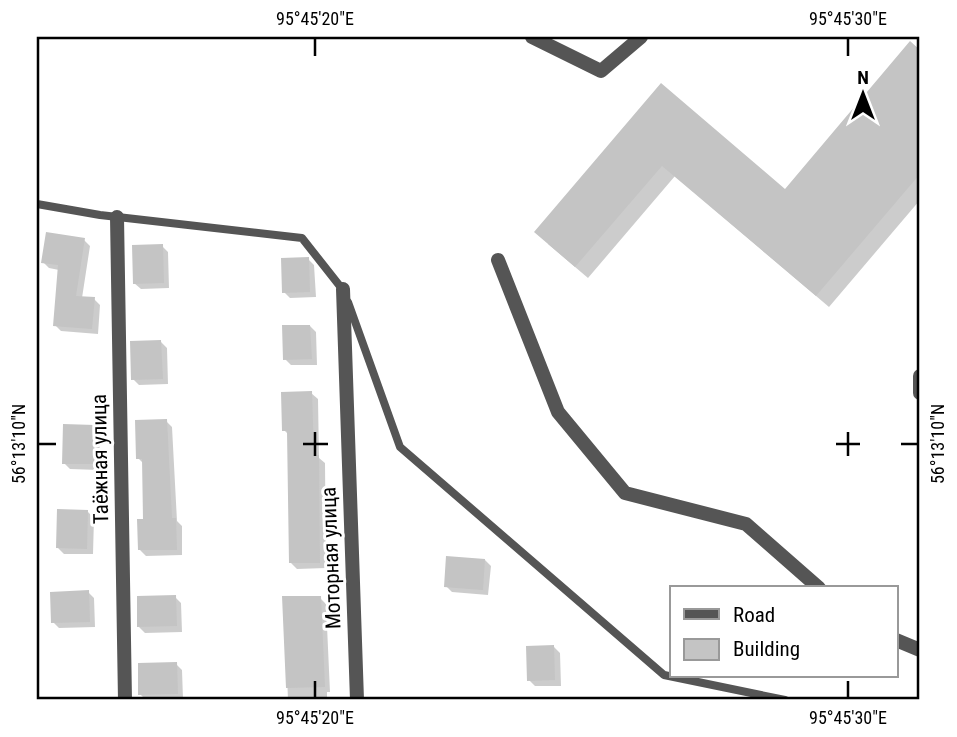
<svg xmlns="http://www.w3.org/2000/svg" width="957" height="737" font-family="'Roboto Condensed',sans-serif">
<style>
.shadow{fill:#0003}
.building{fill:#c4c4c4}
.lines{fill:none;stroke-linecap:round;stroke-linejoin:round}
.service{stroke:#555;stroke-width:8}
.minor{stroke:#555;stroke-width:14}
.ticks{fill:none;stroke:#000;stroke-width:2.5}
.labels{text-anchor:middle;stroke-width:6;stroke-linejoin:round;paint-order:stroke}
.street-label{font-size:21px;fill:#000;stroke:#fff}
.neatline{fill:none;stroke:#000;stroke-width:2.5}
.ticks-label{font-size:18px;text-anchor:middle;fill:#000}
</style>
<rect width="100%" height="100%" fill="#fff"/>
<path class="shadow" d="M911 44 920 52V200L829 307 675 176 588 278 548 244 661 86 785 191Z
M84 240 90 246 82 298 94 299 100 305 98 334 61 331 55 325 59 270 49 268 43 262Z
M162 246 168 252 169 288 141 289 134 283Z
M308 259 314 265 316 297 290 298 284 292Z
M310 326 316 332 317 365H291L285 359Z
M161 342 167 348 168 384 139 385 133 379Z
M311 393 318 399 319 458 325 463 326 568 297 569 291 563 289 435 284 430Z
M166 421 172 427 177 521 182 526V555L146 556 140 550 145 521 144 464 138 458Z
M94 427 100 433 99 470 70 469 64 463Z
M88 512 94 518 93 554H64L58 548Z
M485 560 491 566 488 595 452 592 446 586Z
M88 592 94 598 95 627 59 628 53 622Z
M175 597 181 603 182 632 145 633 139 627Z
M284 598H320L326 604 330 692H327V700H288Z
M554 647 560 653 561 686H535L529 680Z
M176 664 182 670 183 699 146 700 140 694Z"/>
<path class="building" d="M910 41 920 50V174L816 296 662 166 575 267 534 232 661 83 785 189Z
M46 232 85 238 76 296 95 297 92 329 53 326 58 265 41 263Z
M163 244 164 283 133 284 132 245Z
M309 257 310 292 282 293 281 258Z
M282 325H310L312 359 283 360Z
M161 340 163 379 131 380 130 341Z
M312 391 314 455H319L320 563H289L287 431H282L281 392Z
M167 419 172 518H176L177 550H138L137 519H143L142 459H136L135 420Z
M63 424 95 425 94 464H62Z
M57 509 88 510 87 549 56 548Z
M446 556 485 559 483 590 444 587Z
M89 590 90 622 51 623 50 592Z
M176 595 177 626 137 627V596Z
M282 596H321L325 687 286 688Z
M554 645 555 680 527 681 526 646Z
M177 662 178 694 138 695V663Z"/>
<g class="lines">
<path class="service" d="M37 204 100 215 302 238 343 290
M348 302 400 447 664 675 785 700"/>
<path class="minor" d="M532 37 601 71 641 37
M117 217 125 700
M498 260 558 412 625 493 746 524 819 588
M343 289 357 700
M920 376V393
M896 640 920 650"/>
</g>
<path class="ticks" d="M315 38V56M848 38V56M315 432V456M848 432V456M38 444H56M303 444H328M836 444H860M901 444H918M315 681V698M848 681V698"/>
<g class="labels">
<g class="street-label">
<text transform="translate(100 459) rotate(-91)" y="7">Таёжная улица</text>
<text transform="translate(331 558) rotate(-92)" y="7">Моторная улица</text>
</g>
</g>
<rect width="957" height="737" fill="none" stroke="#ffffff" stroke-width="77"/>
<rect x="670" y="586" width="228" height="91" fill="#ffffff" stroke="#999999" stroke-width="2"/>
<rect x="684" y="609" width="35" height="10" fill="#555555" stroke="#999999" stroke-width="2"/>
<text x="733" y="622" font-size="21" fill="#000000">Road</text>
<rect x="684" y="639" width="35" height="21" fill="#c4c4c4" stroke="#999999" stroke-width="2"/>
<text x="733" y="656" font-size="21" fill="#000000">Building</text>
<g transform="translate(863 94)" stroke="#ffffff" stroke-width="5" paint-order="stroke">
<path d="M0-5L12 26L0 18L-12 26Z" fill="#000000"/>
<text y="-10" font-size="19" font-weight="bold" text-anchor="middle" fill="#000000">N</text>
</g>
<rect x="38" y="38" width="880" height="660" class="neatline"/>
<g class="ticks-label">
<text x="315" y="25">95°45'20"E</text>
<text x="848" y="25">95°45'30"E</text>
<text transform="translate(19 444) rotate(-90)" y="6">56°13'10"N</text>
<text transform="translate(938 444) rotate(-90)" y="6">56°13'10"N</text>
<text x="315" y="724">95°45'20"E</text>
<text x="848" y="724">95°45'30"E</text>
</g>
</svg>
